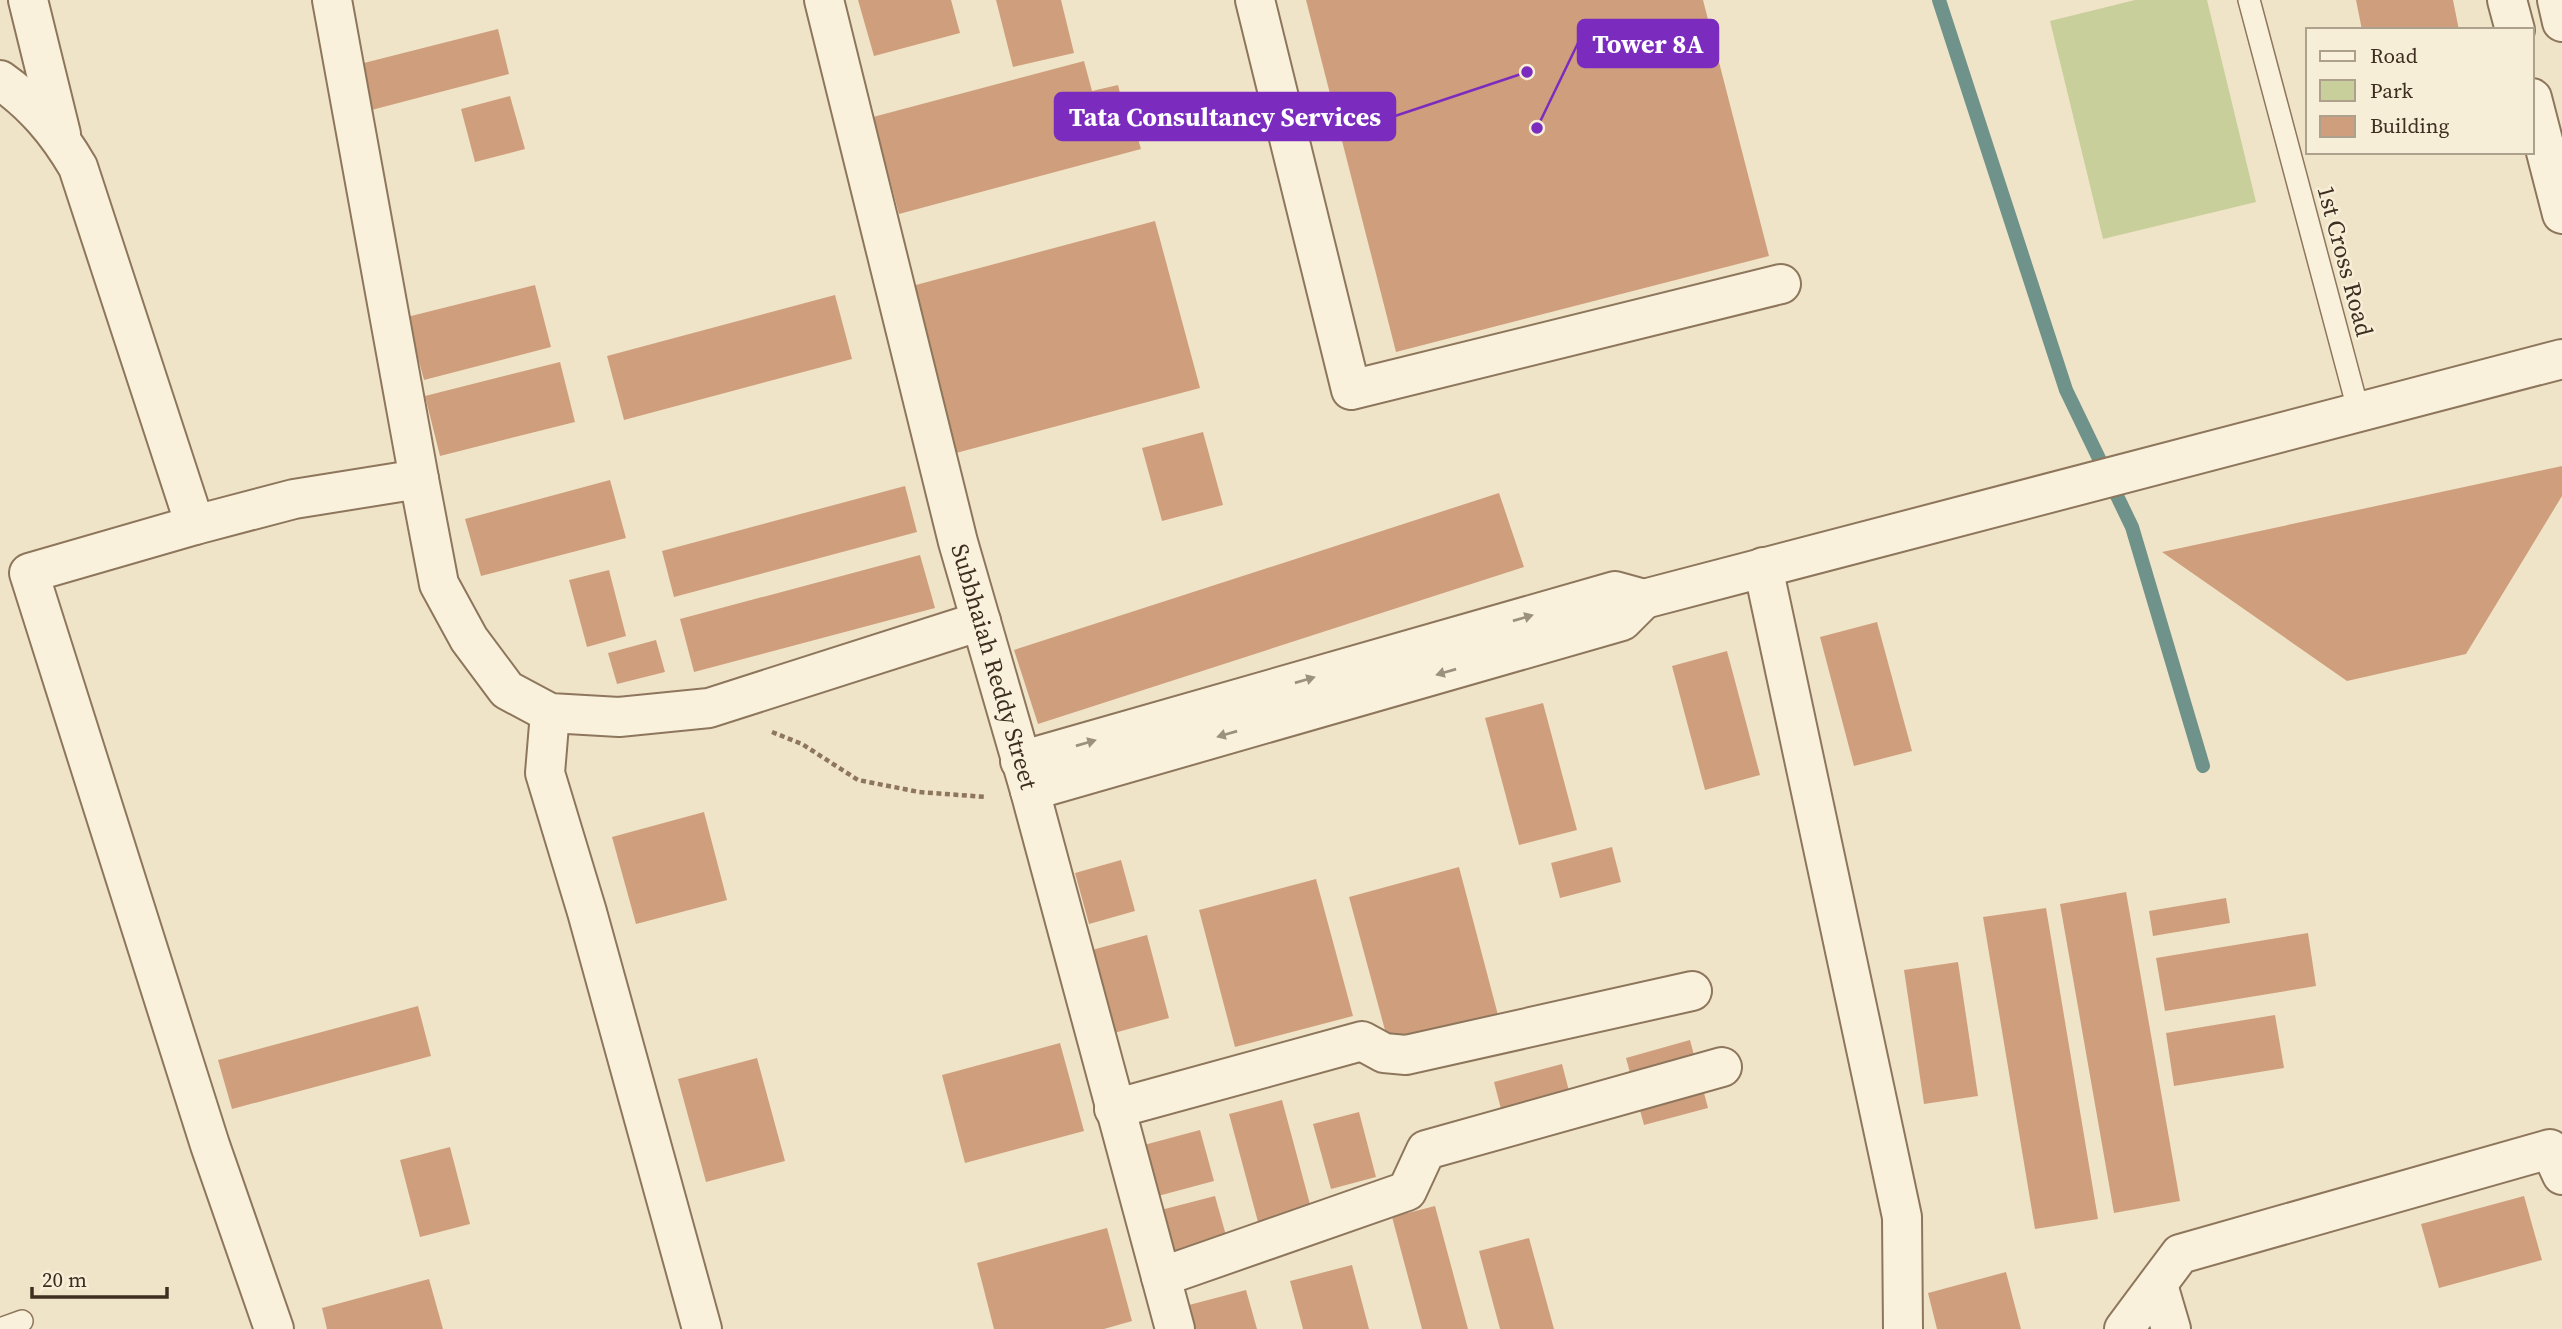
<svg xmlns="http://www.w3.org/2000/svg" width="2562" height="1329" font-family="'Source Serif 4',serif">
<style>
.green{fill:#c9cf9b}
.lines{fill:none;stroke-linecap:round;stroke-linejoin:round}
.stream{stroke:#6f938a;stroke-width:14}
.building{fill:#cf9f7d}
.service-casing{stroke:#8d765c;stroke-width:24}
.minor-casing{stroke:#8d765c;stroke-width:42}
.path{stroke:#8d765c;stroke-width:4.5;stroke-dasharray:5 3.5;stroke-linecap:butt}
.service{stroke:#faf1dc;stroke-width:21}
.minor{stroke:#faf1dc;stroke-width:38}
.oneway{fill:#9c907e}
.labels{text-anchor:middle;stroke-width:5;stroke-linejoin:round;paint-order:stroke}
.street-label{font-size:24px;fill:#3d2e20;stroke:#f7eed8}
.leader{fill:none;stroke:#7b2cbf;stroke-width:2.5}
.callout-dot{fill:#7b2cbf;stroke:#f7eed8;stroke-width:2.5}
.callout{fill:#7b2cbf;stroke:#7b2cbf;stroke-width:2.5}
.callout-label{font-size:26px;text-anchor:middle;font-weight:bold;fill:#fff}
</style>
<rect width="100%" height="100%" fill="#f0e4c8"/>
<path class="green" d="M2135 0H2207L2256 202 2103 239 2050 21Z"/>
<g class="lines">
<path class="stream" d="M1939 0 2066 390 2132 527 2203 766"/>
</g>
<path class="building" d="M858 0H951L960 33 874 56Z
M996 0H1061L1074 53 1013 67Z
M1306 0H1703L1769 256 1396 352Z
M2356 0H2453L2459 30H2362Z
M498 29 509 74 364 112 352 66Z
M1084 61 1092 91 1118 85 1123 105 1140 101 1148 129 1136 132 1141 149 899 214 873 117Z
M510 96 525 149 475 162 461 109Z
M1155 221 1200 388 956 453 912 286Z
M535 285 551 347 424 380 407 317Z
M835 295 852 359 624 420 607 356Z
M560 362 575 422 440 456 425 396Z
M1203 432 1223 505 1162 521 1142 448Z
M2562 466V496L2466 654 2347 681 2162 552Z
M610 480 626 538 481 576 465 519Z
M905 486 917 532 674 597 662 551Z
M1499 493 1524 567 1038 724 1014 650Z
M920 555 935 608 694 672 680 619Z
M609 570 626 636 587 647 569 580Z
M1877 622 1912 751 1854 766 1820 637Z
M656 640 665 672 617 684 608 653Z
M1727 651 1760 775 1705 790 1672 666Z
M1543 703 1577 830 1519 845 1485 718Z
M704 812 727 900 636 924 612 837Z
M1612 847 1621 882 1560 898 1551 863Z
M1121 860 1135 911 1089 924 1075 873Z
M1459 867 1498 1015 1389 1045 1349 897Z
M1316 879 1353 1016 1235 1047 1199 910Z
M2126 892 2180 1201 2114 1213 2060 904Z
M2226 898 2230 923 2153 936 2149 911Z
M2046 908 2098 1219 2035 1229 1983 917Z
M2308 933 2316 986 2165 1011 2156 958Z
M1147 935 1169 1018 1103 1036 1081 953Z
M1958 962 1978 1096 1924 1104 1904 970Z
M418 1006 431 1056 232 1109 218 1060Z
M2275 1015 2284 1068 2174 1086 2166 1033Z
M1690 1040 1708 1108 1644 1125 1626 1058Z
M1060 1043 1084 1131 965 1163 942 1075Z
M757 1058 785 1161 706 1182 678 1079Z
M1562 1064 1576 1118 1508 1136 1494 1082Z
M1282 1100 1311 1208 1258 1222 1229 1114Z
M1359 1112 1376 1177 1331 1189 1313 1124Z
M1200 1130 1214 1181 1143 1200 1129 1149Z
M450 1147 470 1224 420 1237 400 1160Z
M1215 1196 1227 1239 1168 1255 1157 1211Z
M2524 1196 2542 1260 2439 1288 2421 1224Z
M1435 1206 1468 1329H1422L1392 1217Z
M1107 1228 1132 1321 1104 1329H994L977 1263Z
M1529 1238 1554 1329H1500L1479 1251Z
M1352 1265 1369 1329H1303L1290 1281Z
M2006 1272 2021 1329H1937L1928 1293Z
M429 1279 443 1329H327L322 1308Z
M1246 1290 1257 1329H1196L1189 1305Z"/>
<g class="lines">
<defs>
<path id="service" d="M2249 0 2359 413
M0 1329 22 1321"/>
<g id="minor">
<path d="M28 0 61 134"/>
<path d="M332 0 419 479"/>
<path id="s1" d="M824 0 958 542 1030 791 1175 1329"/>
<path d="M1255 0 1351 390 1781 284"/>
<path d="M2507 0 2515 30"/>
<path d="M2557 0 2562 22"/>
<path d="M0 80C34 104 57 131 78 167L195 525"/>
<path d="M2532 98 2562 214"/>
<path d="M1763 567 1902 1217 1903 1329"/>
<path d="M550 713 545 773 587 912 702 1329"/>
<path d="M1020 761 1615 591 1644 599 2562 359"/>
<path d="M1030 791 1622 621 1644 599"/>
<path d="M1114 1109 1362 1041 1384 1053 1406 1055 1692 991"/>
<path d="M1161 1277 1407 1191 1426 1150 1722 1067"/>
<path d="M2158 1285 2171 1329"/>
<path d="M274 1329 210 1145 29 573 195 525 294 499 419 479 439 584 469 639 507 690 550 713 619 717 709 708 981 621"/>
<path d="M2124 1329 2180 1254 2550 1149 2562 1175"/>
</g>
</defs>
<use href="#service" class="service-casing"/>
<use href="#minor" class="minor-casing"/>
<path class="path" d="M772 732 802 744 858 780 919 792 987 797"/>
<use href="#service" class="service"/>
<use href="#minor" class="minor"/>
</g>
<defs><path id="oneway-solid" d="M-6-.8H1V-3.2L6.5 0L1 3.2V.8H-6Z" transform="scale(1.75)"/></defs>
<g class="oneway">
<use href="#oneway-solid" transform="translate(1523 618) rotate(-16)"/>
<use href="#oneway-solid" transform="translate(1446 672) rotate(164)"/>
<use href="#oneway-solid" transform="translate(1305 680) rotate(-16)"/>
<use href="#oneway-solid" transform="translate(1227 734) rotate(164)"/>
<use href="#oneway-solid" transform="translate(1086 743) rotate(-16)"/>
</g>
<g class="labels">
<g class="street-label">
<text transform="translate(2345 261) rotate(75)" y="8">1st Cross Road</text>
<text dy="8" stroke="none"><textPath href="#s1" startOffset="688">Subbhaiah Reddy Street</textPath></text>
</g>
</g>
<path class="leader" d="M1537 128L1578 43M1527 72L1395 116"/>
<g class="callout-dot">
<circle cx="1537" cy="128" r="7"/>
<circle cx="1527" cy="72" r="7"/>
</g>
<g class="callout">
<rect x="1578" y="20" width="140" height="47" rx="7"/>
<rect x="1055" y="93" width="340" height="47" rx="7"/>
</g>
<g class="callout-label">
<text x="1648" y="53">Tower 8A</text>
<text x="1225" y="126">Tata Consultancy Services</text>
</g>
<rect x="2306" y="28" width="228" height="126" fill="#f7eed8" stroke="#ada18e" stroke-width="2"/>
<rect x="2320" y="51" width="35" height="10" fill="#faf1dc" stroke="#ada18e" stroke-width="2"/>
<text x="2370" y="63" font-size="21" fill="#3d2e20">Road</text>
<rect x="2320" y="80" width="35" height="21" fill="#c9cf9b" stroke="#ada18e" stroke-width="2"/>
<text x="2370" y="98" font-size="21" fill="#3d2e20">Park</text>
<rect x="2320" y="116" width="35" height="21" fill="#cf9f7d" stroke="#ada18e" stroke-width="2"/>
<text x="2370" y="133" font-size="21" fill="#3d2e20">Building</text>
<path d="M32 1287v10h135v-10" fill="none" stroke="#3d2e20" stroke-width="3.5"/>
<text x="42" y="1287" font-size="21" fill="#3d2e20" stroke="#f7eed8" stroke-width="5" paint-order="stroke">20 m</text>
</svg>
